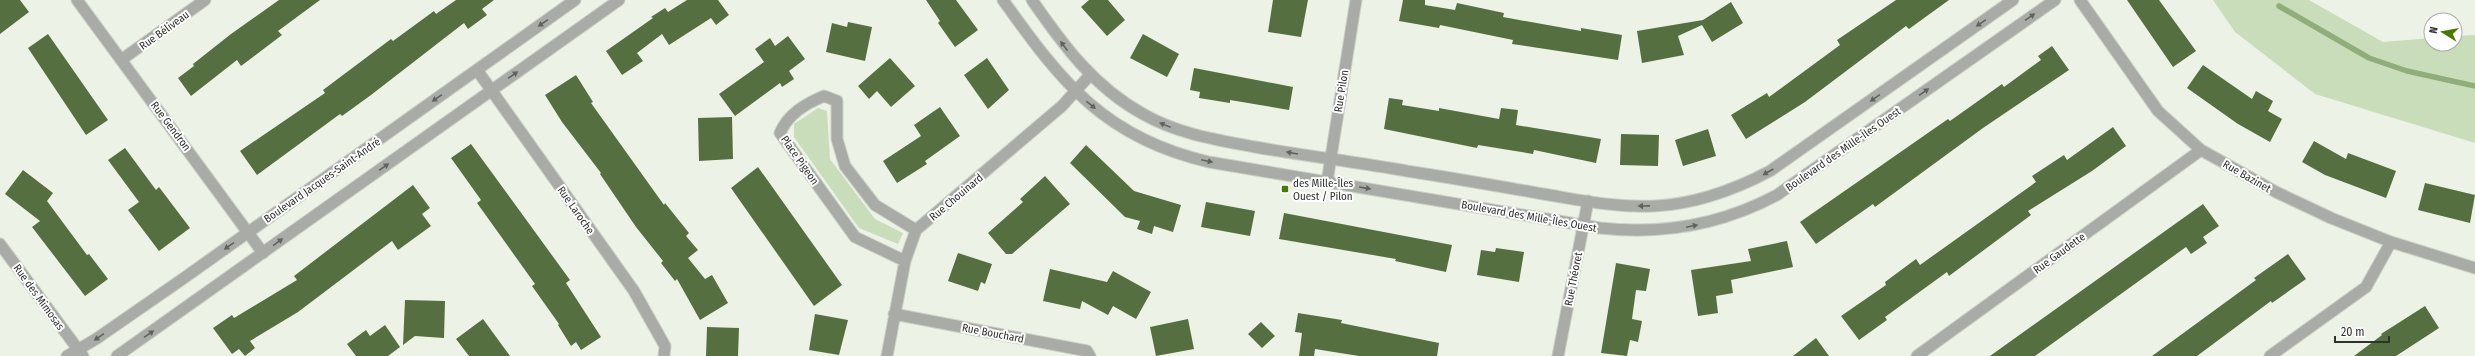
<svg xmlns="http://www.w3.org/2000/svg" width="2475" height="356" font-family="'Fira Sans Condensed',sans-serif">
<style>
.green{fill:#c9ddba}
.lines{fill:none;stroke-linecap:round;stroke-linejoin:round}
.stream{stroke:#91ad7b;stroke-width:5.5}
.building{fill:#566f40}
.minor-casing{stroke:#cad0c5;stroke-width:13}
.tertiary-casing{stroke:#cad0c5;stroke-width:13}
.minor{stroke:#a8aba6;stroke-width:11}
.tertiary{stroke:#a8aba6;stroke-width:11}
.oneway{fill:#5f625d}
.poi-dot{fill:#487900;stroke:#fff;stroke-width:1.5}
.labels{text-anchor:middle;stroke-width:4;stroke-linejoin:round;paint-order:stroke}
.street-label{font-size:11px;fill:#2f322d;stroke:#fff}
.poi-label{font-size:11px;fill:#2f322d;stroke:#fff;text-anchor:start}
</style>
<rect width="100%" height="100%" fill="#ecf3e6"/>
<path class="green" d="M2213 0H2309L2383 42 2431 38V44H2455V36L2475 35V143L2315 94 2235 32Z
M818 108 827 111 830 159 875 219 903 233 898 244 859 228 794 137V124Z"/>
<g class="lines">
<path class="stream" d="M2279 6 2369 58 2407 71 2475 86"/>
</g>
<path class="building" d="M0 0H20L29 12 0 34Z
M279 0H320L278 31 282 35 241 66 237 60 191 96 178 78 194 66 193 64 231 34Z
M456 0H494L482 9 487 15 468 29 464 23 371 95 342 116 340 114 257 175 240 151 325 93 323 90 391 39 393 41 434 11 436 14Z
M687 0H718L729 15 716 25 711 18 669 45 662 34 637 53 643 61 622 75 606 51 653 18 651 17 665 8 668 12Z
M926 0H956L978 30 955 47 938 23 940 21Z
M1089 0H1108L1125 20 1107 36 1081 7Z
M1273 0H1308L1301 37 1268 32Z
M1403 0H1425V5L1455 10 1457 3 1504 13 1503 17 1581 31V28L1622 35 1618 60 1512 44 1513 40 1440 25 1439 28 1399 21Z
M1896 0H1949L1909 29 1906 26 1805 102 1746 139 1731 115 1767 93 1769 97 1840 45 1837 40Z
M2127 0H2159L2196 51 2173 67Z
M1731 2 1743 23 1712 42 1702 25 1678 36 1684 55 1642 63 1637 31 1703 20Z
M848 22 872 27 865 61 826 52 832 23 847 27Z
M48 34 108 120 86 135 28 48Z
M1143 34 1179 54 1167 77 1130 58Z
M788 36 805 59 789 71 794 79 782 87 780 83 735 116 719 94 764 62 755 49 770 38 775 46Z
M2052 46 2069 70 1983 128 1875 207 1873 204 1816 244 1800 222 1948 119 1950 121 2002 84 2004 87 2041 60 2038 56Z
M890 58 915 86 891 107 877 91 869 99 858 86Z
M987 58 1009 90 988 109 964 75Z
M2203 65 2252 99 2256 91 2273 101 2268 111 2282 119 2270 142 2238 124 2187 88Z
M1194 68 1293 87 1289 110 1230 100V103L1199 98 1200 92 1190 90Z
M576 75 593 102 591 103 664 205 665 203 689 233 686 236 698 250 688 258 705 279 712 275 728 303 700 320 677 279 675 281 661 263 663 261 636 227 600 174 601 173 562 122 545 95Z
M1389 98 1403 100 1402 105 1439 111V108L1499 119 1501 108 1518 110 1516 125 1601 139 1596 163 1534 150 1533 154 1478 145 1477 148 1384 129Z
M940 107 960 136 925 161 927 164 897 183 883 161 921 136 914 125Z
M732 117 733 159 699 161 698 118Z
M2113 127 2126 146 2092 171 2028 211 2031 215 1949 276 1947 272 1885 317 1887 320 1859 340 1841 316 1886 285 1885 282 1916 259 1920 265 2036 182 2032 176 2064 155 2067 160Z
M1708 129 1716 156 1683 166 1675 140Z
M1621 134 1659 135 1658 166 1620 165Z
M2314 141 2346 159 2348 153 2396 171 2386 198 2325 175 2302 162Z
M471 144 570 280 566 283 601 337 581 350 576 342 571 346 558 325 559 324 532 286 535 284 477 203 481 200 451 158Z
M1086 145 1134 191 1181 205 1173 232 1154 226 1152 234 1137 229 1140 221 1125 217 1070 163Z
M125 148 156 190 159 187 190 228 159 251 128 210 139 202 108 160Z
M758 167 842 285 814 306 731 188Z
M23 170 53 193 47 201 87 255 89 254 108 279 85 296 32 227 40 221 5 194Z
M1045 176 1070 204 1012 254H1006L988 233 1023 202 1020 199Z
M2425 183 2475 195 2470 223 2418 210Z
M413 185 430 208 422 214 431 226 398 250 392 241 298 312 250 341 255 348 245 356 239 349 232 354 213 328 232 315 234 318 297 280 294 276Z
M1206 202 1255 211 1250 236 1201 227Z
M2203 204 2219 226 2203 237 2207 243 2191 254 2186 247 2035 356H1990Z
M1284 213 1452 245 1446 272 1395 261 1396 259 1279 239Z
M1787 241 1793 267 1731 280 1733 293 1716 296 1718 313 1698 316 1691 270 1751 261 1748 249Z
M1496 248 1524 252 1519 282 1477 275 1481 250 1495 252Z
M958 253 992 264 985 284 981 282 978 291 948 281Z
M2288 254 2306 279 2272 303 2271 301 2197 356H2152L2256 280 2254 278Z
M1616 263 1650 269 1646 291 1636 290 1632 319 1642 321 1638 342 1630 340 1627 356 1601 353Z
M1050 269 1107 282 1113 271 1151 292 1136 319 1113 306 1108 315 1082 301 1080 309 1043 301Z
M405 300 445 301 444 338 415 336 403 345Z
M2425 306 2439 328 2396 356H2354L2382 335 2381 334Z
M1298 313 1342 320 1341 323 1439 343 1437 356H1359L1315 349 1314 356H1299L1302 333 1295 332Z
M815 314 848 320 839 355 809 350Z
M483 319 510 356H469L456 339Z
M1188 319 1194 349 1156 356 1150 327Z
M1261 322 1275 336 1262 348 1248 334Z
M385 325 400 347 388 356H356L347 344 366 330 370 336Z
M707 327 739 328 738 356H706Z
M1816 338 1829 356H1793Z"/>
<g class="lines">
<defs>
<path id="minor" d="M77 0 263 253
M2080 0 2158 111 2201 150 2276 192 2331 218 2391 242 2475 268
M121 60 205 0
M477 70 634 291 665 346 664 356
M1327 182 1356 0
M0 244 83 356
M905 261 855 237 780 133C788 114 805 104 824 96L837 101V139L845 166 875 205 916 230
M894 314 1087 351 1090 356
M887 356 905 261 916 230 1062 106 1090 75
M1558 356 1588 201
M1917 356 2201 150
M2270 356 2366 287 2391 242"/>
<path id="tertiary" d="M1003 0C1062 83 1105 138 1209 162L1600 228C1662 235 1721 225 1777 195L2055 0
M1032 0C1063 45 1094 87 1143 114 1178 134 1217 140 1255 147 1306 156 1357 162 1407 171 1452 178 1498 186 1543 194 1580 200 1617 208 1655 206 1696 204 1734 190 1770 171L2013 0
M67 356 96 339 184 278 575 0
M117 356 619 0"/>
</defs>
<use href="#minor" class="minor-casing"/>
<use href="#tertiary" class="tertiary-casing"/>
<use href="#minor" class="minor"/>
<use href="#tertiary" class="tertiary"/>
</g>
<defs><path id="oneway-solid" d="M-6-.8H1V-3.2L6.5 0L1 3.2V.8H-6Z"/></defs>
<g class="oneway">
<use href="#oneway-solid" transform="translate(2030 17) rotate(-35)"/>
<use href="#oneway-solid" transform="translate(543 23) rotate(145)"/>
<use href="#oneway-solid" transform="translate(1981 23) rotate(145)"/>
<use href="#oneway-solid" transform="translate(1064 46) rotate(-127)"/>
<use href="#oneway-solid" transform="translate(513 75) rotate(-35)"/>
<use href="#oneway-solid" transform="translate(1924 92) rotate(-35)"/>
<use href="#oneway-solid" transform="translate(437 98) rotate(145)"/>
<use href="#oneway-solid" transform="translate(1875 98) rotate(145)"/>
<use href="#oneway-solid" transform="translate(1091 105) rotate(39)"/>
<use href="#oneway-solid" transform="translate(1165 125) rotate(-158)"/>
<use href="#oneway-solid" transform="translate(1292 153) rotate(-170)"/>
<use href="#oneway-solid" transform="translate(1207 161) rotate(12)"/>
<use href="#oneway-solid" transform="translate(384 167) rotate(-35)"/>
<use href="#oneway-solid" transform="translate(1768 172) rotate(150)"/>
<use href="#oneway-solid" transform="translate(1365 188) rotate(9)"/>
<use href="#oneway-solid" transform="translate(1644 206) rotate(179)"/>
<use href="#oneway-solid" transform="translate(1692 226) rotate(-12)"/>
<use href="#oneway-solid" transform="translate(278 242) rotate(-36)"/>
<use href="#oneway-solid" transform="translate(229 246) rotate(145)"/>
<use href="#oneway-solid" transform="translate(149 334) rotate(-35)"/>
<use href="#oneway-solid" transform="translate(99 337) rotate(145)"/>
</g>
<rect class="poi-dot" x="1281" y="185" width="8" height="8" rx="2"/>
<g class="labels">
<g class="street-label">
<text transform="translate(164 30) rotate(-36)" y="4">Rue Béliveau</text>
<text transform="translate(1341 91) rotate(-81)" y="4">Rue Pilon</text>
<text transform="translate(171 126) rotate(53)" y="4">Rue Gendron</text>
<text transform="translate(1843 149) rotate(-35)" y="4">Boulevard des Mille-Îles Ouest</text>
<text transform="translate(800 160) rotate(55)" y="4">Place Pigeon</text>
<text transform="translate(2247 176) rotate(30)" y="4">Rue Bazinet</text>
<text transform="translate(322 180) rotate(-35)" y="4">Boulevard Jacques-Saint-André</text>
<text transform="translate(956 197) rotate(-40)" y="4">Rue Chouinard</text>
<text transform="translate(576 210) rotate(55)" y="4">Rue Laroche</text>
<text transform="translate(1529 216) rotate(10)" y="4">Boulevard des Mille-Îles Ouest</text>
<text transform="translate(2059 253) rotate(-36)" y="4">Rue Gaudette</text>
<text transform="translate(1573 279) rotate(-79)" y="4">Rue Théoret</text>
<text transform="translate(39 297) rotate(54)" y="4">Rue des Mimosas</text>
<text transform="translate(993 333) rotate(11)" y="4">Rue Bouchard</text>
</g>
<g class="poi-label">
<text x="1293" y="187">des Mille-Îles<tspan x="1293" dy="13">Ouest / Pilon</tspan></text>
</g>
</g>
<g transform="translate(2443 32) rotate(281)"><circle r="19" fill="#ffffff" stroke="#acadab"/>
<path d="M0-3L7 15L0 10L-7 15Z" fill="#487900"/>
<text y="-6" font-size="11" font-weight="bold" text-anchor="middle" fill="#2f322d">N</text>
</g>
<path d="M2335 336v6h54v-6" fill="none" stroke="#2f322d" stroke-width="2"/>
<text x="2341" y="336" font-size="12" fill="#2f322d" stroke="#ffffff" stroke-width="3" paint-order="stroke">20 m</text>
</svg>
